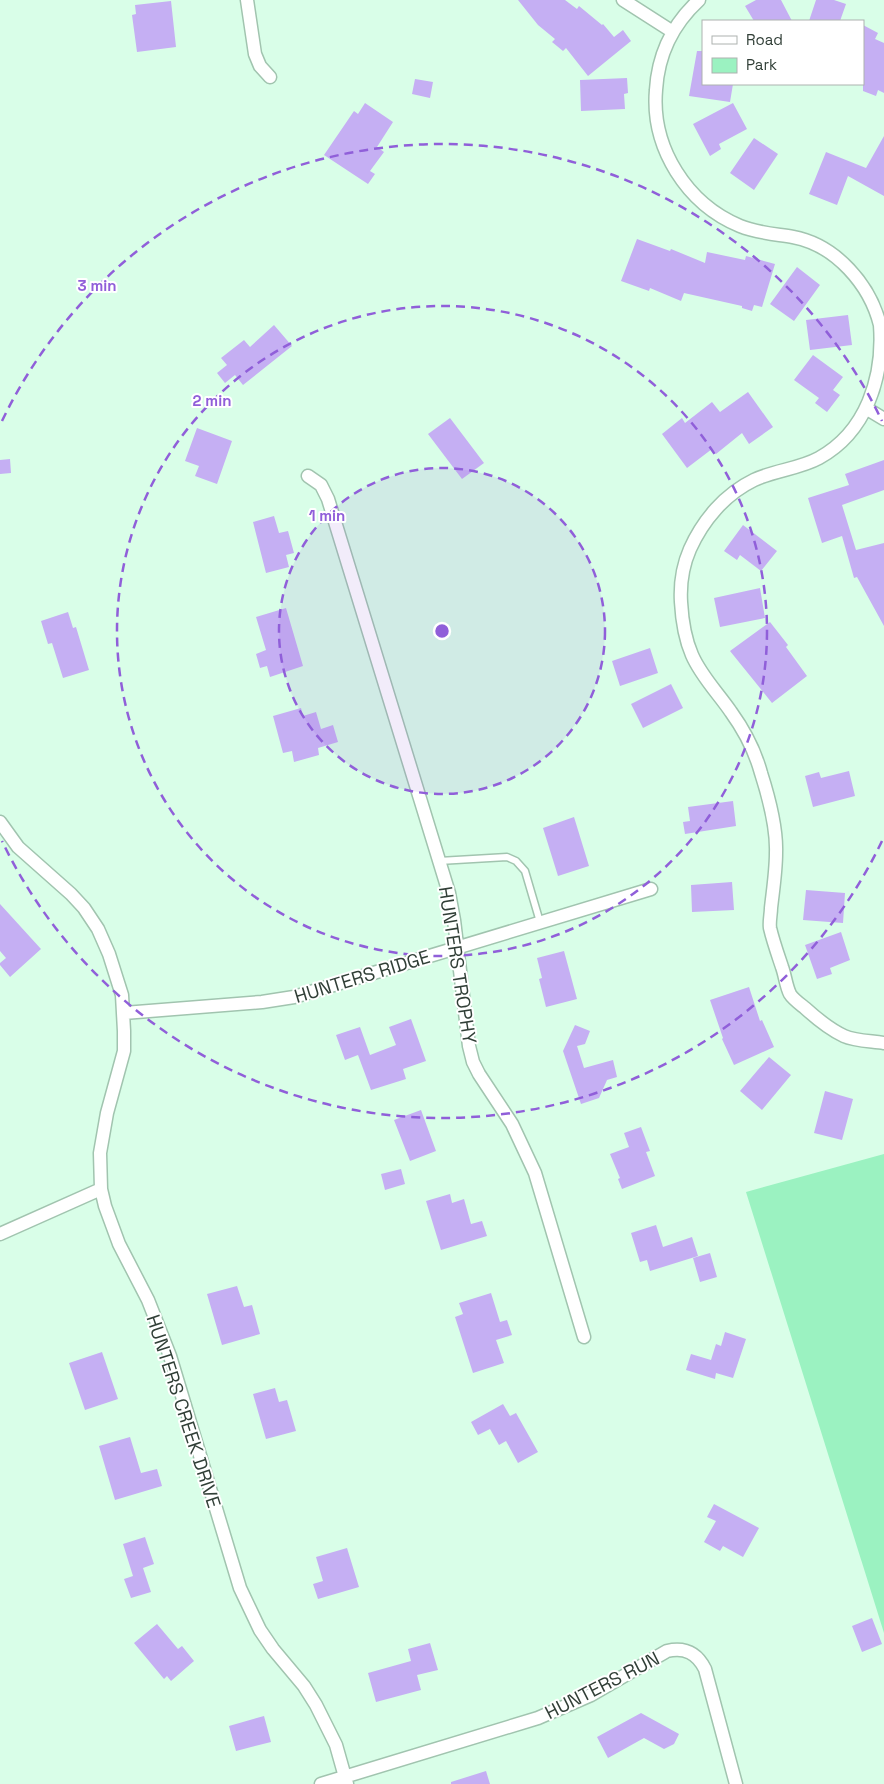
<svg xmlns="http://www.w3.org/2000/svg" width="884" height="1784" font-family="'Space Grotesk',sans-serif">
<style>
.green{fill:#9bf2c1}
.building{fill:#c5aff3}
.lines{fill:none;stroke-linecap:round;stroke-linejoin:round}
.lane-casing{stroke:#a1c4af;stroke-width:9}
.street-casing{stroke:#a1c4af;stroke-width:15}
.lane{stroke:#fff;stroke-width:6}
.street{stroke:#fff;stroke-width:12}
.ring{fill:none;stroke:#905fd9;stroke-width:2.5;stroke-dasharray:9 6}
.labels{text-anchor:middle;stroke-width:4;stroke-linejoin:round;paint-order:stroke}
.street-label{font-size:19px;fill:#313f37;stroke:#fff}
.centre{fill:#905fd9;stroke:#fff;stroke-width:2.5}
.ring-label{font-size:15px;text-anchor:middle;font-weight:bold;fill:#905fd9;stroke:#fff;stroke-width:4;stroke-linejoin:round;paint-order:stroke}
</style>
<rect width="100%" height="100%" fill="#d9fee8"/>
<path class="green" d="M884 1154V1633L746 1192Z"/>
<path class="building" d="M518 0H565L577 9 579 6 602 25 603 24 614 37 623 30 631 41 588 76 566 48 563 51 552 42 555 39 538 25Z
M756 0H781L792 21H754L745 6Z
M816 0H834L846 4 840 21H809Z
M171 1 176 47 137 52 132 15 136 14 135 5Z
M863 25 878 33 875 39 884 43V93L878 90 876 96 863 91Z
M697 51H703V84H733L730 102 689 96Z
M627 78 628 93 624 94 625 109 581 111 580 80Z
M415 79 433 82 430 98 412 94Z
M365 103 393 122 377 147 384 152 370 171 375 174 368 184 324 155 354 111 358 114Z
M733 103 747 129 719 144 721 149 710 156 693 124Z
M884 136V196L848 176 837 205 809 194 826 152 866 168Z
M754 138 778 154 754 190 730 173Z
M637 239 670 251 671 249 705 263 707 252 745 260 746 256 775 264 762 307 754 305 752 311 742 308V306L684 293 681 301 650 288 649 291 621 281Z
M797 267 820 285 794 321 770 304Z
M848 315 852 345 810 350 806 320Z
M274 325 292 346 243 385 235 375 225 383 217 373 227 365 221 358 244 340 250 347Z
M813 355 843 377 833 390 840 395 827 412 815 403 819 398 794 380Z
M748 392 773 427 749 444 742 433 716 454 712 449 687 468 662 434 682 418 685 423 712 402 720 412Z
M450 418 484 463 462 479 428 434Z
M197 428 232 441 217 484 195 476 199 466 185 461Z
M10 459 11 473 0 474V460Z
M884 460V490L842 505 856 550 884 543V626L857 577 854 578 842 536 822 543 808 498 849 485 845 474Z
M274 516 279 533 288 531 294 553 286 555 289 567 266 573 253 522Z
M743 525 777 551 761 571 740 555 737 560 724 551Z
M760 588 765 618 720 627 714 598Z
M286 608 303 666 270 677 267 666 260 668 256 654 266 650 256 617Z
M68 612 73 628 76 627 89 670 63 678 52 643 48 644 41 621Z
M770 622 788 645 786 647 807 676 772 703 730 651Z
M650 648 658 673 620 686 612 661Z
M671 684 683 708 643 728 631 704Z
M301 708 303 716 316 712 321 729 333 725 338 742 318 748 319 755 294 762 292 751 283 753 273 716Z
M849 771 855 796 813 807 805 776 819 772 821 778Z
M733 801 736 826 685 834 683 822 690 821 688 807Z
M574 817 589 866 558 876 543 828Z
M732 882 734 910 692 912 691 885Z
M806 890 845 893 843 923 803 920Z
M0 904 41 949 10 977 0 965V963L6 958 0 951Z
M841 932 850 960 830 968 832 974 817 979 805 945Z
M564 951 577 999 546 1007 539 979 542 978 537 958Z
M749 987 760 1021 762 1020 774 1047 734 1065 722 1039 723 1038 710 1000Z
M411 1019 426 1061 403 1069 406 1079 371 1090 358 1055 345 1060 336 1035 360 1027 370 1055 396 1045 389 1027Z
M575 1025 590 1031 585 1044 577 1046 584 1068 613 1060 617 1077 607 1080 599 1098 581 1104 563 1051Z
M769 1057 791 1075 762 1110 740 1091Z
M825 1091 853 1099 842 1140 814 1133Z
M421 1110 436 1151 410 1161 394 1120Z
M641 1127 650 1151 646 1152 655 1176 622 1189 618 1179 620 1178 610 1154 629 1147 624 1133Z
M401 1169 405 1184 385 1190 381 1174Z
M450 1194 452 1203 464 1199 471 1224 482 1221 487 1236 441 1250 426 1201Z
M656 1225 663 1247 692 1237 698 1256 650 1271 647 1260 640 1262 631 1233Z
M710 1253 717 1277 700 1282 693 1258Z
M237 1286 244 1307 252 1305 260 1334 222 1345 207 1294Z
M491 1293 500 1322 507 1320 512 1335 496 1340 504 1363 473 1373 455 1317 463 1314 459 1303Z
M725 1332 746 1339 733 1378 716 1373 715 1379 686 1370 691 1354 711 1360 716 1344 721 1346Z
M102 1352 118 1399 85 1410 69 1363Z
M275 1388 279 1402 287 1400 296 1431 266 1439 253 1394Z
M503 1404 510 1416 516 1413 538 1452 518 1463 506 1441 499 1445 490 1429 478 1435 471 1422Z
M130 1437 141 1473 157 1469 162 1486 115 1500 99 1446Z
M714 1504 759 1528 743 1557 723 1546 720 1551 704 1542 716 1521 707 1517Z
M145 1537 154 1564 143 1568 151 1592 131 1598 124 1579 133 1576 123 1544Z
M347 1548 359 1587 318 1599 313 1584 323 1581 316 1557Z
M872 1618 882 1644 862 1652 852 1626Z
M157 1624 178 1649 182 1646 194 1661 171 1681 167 1676 164 1679 134 1643Z
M430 1643 438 1670 417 1675 421 1690 376 1702 368 1673 411 1661 408 1649Z
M641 1713 679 1734 674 1744 664 1749 644 1738 608 1758 597 1737Z
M264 1716 271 1742 236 1751 229 1726Z
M486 1771 490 1784H451V1782Z"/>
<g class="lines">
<defs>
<path id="lane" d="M439 861 507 857 516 861 525 871 540 922"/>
<path id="street" d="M247 0 255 54 260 66 270 77
M623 0 673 32
M699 0C673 24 658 55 656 90 651 148 687 204 740 226 757 233 775 234 793 237 836 245 870 285 880 325 884 378 866 432 819 458 799 469 775 470 754 480 725 494 703 520 690 549 683 565 680 585 681 602 682 620 685 639 692 655 701 676 718 693 731 712 744 730 755 751 761 773 769 798 777 827 776 853 776 871 773 890 771 908 771 914 769 922 770 928 773 941 778 955 782 967 785 975 786 986 790 994 793 999 800 1004 805 1008 816 1018 829 1029 844 1036 855 1041 871 1041 884 1043
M869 410 884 419
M308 476 321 485 328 499 449 893 454 920 469 1046 473 1062 479 1074 512 1124 535 1173 584 1337
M0 822 18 847 71 894 84 908 98 929 109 954 122 995 124 1031V1051L107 1113 100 1153 101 1189 105 1206 119 1244 148 1300 170 1356 240 1588 260 1630 273 1649 304 1686 316 1705 336 1745 347 1784
M124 1013 262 1002 294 997 651 889
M0 1234 101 1189
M321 1784 538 1718 591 1695 667 1651C685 1647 697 1653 705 1669L736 1784"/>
</defs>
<use href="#lane" class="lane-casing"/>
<use href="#street" class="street-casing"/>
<use href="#lane" class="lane"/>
<use href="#street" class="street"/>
</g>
<circle cx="442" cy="631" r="163" fill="#905fd9" fill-opacity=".12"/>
<g class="ring">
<circle cx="442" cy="631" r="163"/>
<circle cx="442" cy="631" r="325"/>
<path d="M882 841A488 488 0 0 1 2 841M2 421A488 488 0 0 1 882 421"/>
</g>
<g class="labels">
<g class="street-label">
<text transform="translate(458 965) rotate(81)" y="7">HUNTERS TROPHY</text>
<text transform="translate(362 976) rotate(-17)" y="7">HUNTERS RIDGE</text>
<text transform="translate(184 1411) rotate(72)" y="7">HUNTERS CREEK DRIVE</text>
<text transform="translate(602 1685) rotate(-27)" y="7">HUNTERS RUN</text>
</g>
</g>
<circle cx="442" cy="631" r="8" class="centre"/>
<g class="ring-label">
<text x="97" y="291">3 min</text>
<text x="212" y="406">2 min</text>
<text x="327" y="521">1 min</text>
</g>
<rect x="702" y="20" width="162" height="65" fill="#ffffff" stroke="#adb2af"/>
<rect x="712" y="36" width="25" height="8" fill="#ffffff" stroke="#adb2af"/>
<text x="746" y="45" font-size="15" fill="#313f37">Road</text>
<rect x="712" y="58" width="25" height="15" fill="#9bf2c1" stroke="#adb2af"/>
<text x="746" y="70" font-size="15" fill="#313f37">Park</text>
</svg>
